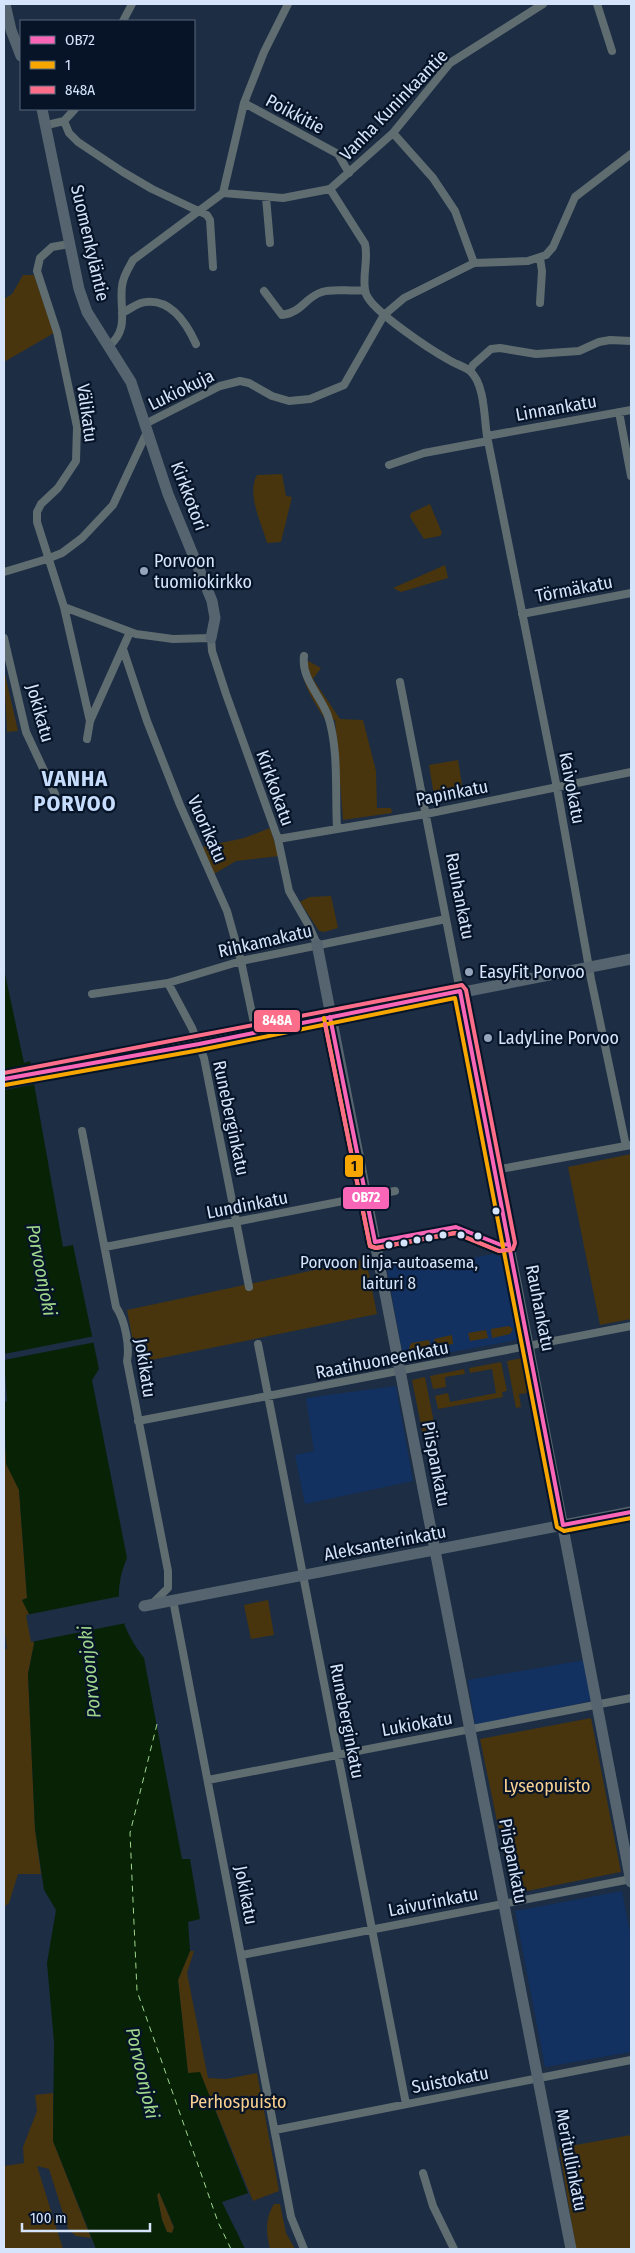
<svg xmlns="http://www.w3.org/2000/svg" width="635" height="2253" font-family="'Fira Sans Condensed',sans-serif">
<style>
.built{fill:#123160}
.green{fill:#48350e}
.water{fill:#082206;fill-rule:evenodd}
.pier{fill:#1c2d44}
.lines{fill:none;stroke-linecap:round;stroke-linejoin:round}
.ferry{stroke:#9fd78c;stroke-width:1;stroke-dasharray:6 5;stroke-linecap:butt}
.street{stroke:#5f6c70;stroke-width:8}
.secondary{stroke:#55646e;stroke-width:11}
.bus-1-casing{stroke:#071427;stroke-width:8}
.bus-2-casing{stroke:#071427;stroke-width:8}
.bus-3-casing{stroke:#071427;stroke-width:8}
.bus-1{stroke:#fa66b7;stroke-width:4}
.bus-2{stroke:#f7a600;stroke-width:4}
.bus-3{stroke:#fb6d88;stroke-width:4}
.poi-dot{fill:#94a4bb;stroke:#071427;stroke-width:2}
.bus-dot{fill:#d5e4fb;stroke:#071427;stroke-width:2}
.labels{text-anchor:middle;stroke-width:4.5;stroke-linejoin:round;paint-order:stroke}
.bus-label{font-size:17px;fill:#d5e4fb;stroke:#071427}
.street-label{font-size:18px;fill:#d5e4fb;stroke:#071427}
.poi-label{font-size:18px;fill:#d5e4fb;stroke:#071427;text-anchor:start}
.park-label{font-size:18px;fill:#fad191;stroke:#071427}
.water-label{font-size:19px;font-style:italic;fill:#9fd78c;stroke:#071427}
.district-label{font-size:22px;font-weight:bold;letter-spacing:1px;fill:#c7ddfe;stroke:#071427}
.line-badge{stroke:#071427;stroke-width:2}
.badge-label{font-size:14px;text-anchor:middle;font-weight:bold;fill:#fff}
.pale-badge-label{font-size:14px;text-anchor:middle;font-weight:bold;fill:#111}
</style>
<rect width="100%" height="100%" fill="#1c2d44"/>
<path class="built" d="M493 1254 506 1259 522 1339 404 1361 385 1259 391 1258 417 1269Z
M396 1386 413 1481 305 1504 295 1455 314 1451 306 1398Z
M585 1660 591 1701 475 1725 468 1680Z
M622 1891 631 1938V2052L545 2067 515 1911Z"/>
<path class="green" d="M23 275H34L54 333 4 362V299L12 294Z
M282 474 286 496 292 497 281 542 267 543C262 524 246 494 257 475Z
M430 504 442 533 440 536 424 539 410 517 411 513Z
M445 565 448 578 401 592 393 588Z
M301 657 321 668 313 679 340 719 363 720 376 771 377 808H391L392 813 343 820 335 720 325 719C313 701 299 679 301 657Z
M4 670 18 731 7 732Z
M458 760 464 797 435 802 429 765Z
M270 828 279 856 236 861 214 874 202 847 244 838Z
M331 896 338 928 324 932 319 931 300 902 309 897Z
M631 1154V1319L600 1325 568 1167Z
M366 1259 377 1314 137 1363 127 1310Z
M509 1326 513 1329 510 1334 492 1338 491 1329Z
M486 1330 488 1338 470 1341 468 1333Z
M452 1335 453 1344 435 1347 434 1339Z
M429 1340 431 1348 413 1352 409 1348 411 1343Z
M522 1358 528 1393 519 1394 521 1407 516 1408 507 1361Z
M501 1362 507 1391 502 1392 503 1397 438 1409 435 1396 448 1393 450 1402 496 1393 492 1369 470 1373 469 1368Z
M464 1369 465 1374 445 1377 446 1387 433 1389 430 1376Z
M425 1377 436 1433 423 1435 412 1380Z
M4 1438 7 1464 19 1490 27 1598 22 1600 29 1614 34 1644 28 1674 35 1829 41 1874H18L9 1903 4 1907V1649H7L4 1626Z
M268 1600 274 1635 251 1639 244 1605Z
M591 1718 621 1872 512 1894 480 1739Z
M190 1951H194L187 1973 208 2078 226 2079 257 2073 279 2191 253 2201 200 2073 188 2074 178 1980Z
M53 2093V2141L91 2238 76 2236 68 2229 49 2169 37 2166 63 2249H5L4 2166 24 2163 23 2147 37 2111 35 2095Z
M631 2135V2249H576L559 2148Z
M159 2192 174 2228 173 2233 167 2232 162 2220 157 2195Z
M274 2204H280L286 2233 295 2249H270C266 2233 265 2218 274 2204Z"/>
<path class="water" d="M4 969 24 1063 30 1061 63 1247 73 1245 99 1369 92 1380 127 1558C111 1594 120 1628 144 1658L182 1859H190L200 1919 188 1922 190 1951 178 1980 188 2073 200 2072 248 2193 222 2202 245 2249H96L53 2141 54 2042 47 1963 56 1910 44 1890 35 1829 28 1674 34 1644 29 1614 22 1600 27 1598 19 1490 6 1464 4 1402 7 1401 4 1358ZM159 2192 174 2227 172 2233 167 2232 162 2220 157 2195Z"/>
<path class="pier" d="M33 1064 37 1084 4 1090V1070Z
M95 1336 96 1342 4 1360V1354Z
M121 1596 126 1623 31 1642 26 1615Z"/>
<g class="lines">
<path class="ferry" d="M157 1724 130 1833 137 1991 218 2222 231 2249"/>
<path class="street" d="M597 4 612 51
M123 21 132 4
M244 103 338 154 349 173
M64 121 69 133 78 142 123 172 152 189 207 215 210 220 213 267
M47 125 64 121 75 109
M393 133 433 178 455 211 474 263
M330 189 365 244C369 260 361 278 366 294 373 312 431 350 449 360 455 364 464 366 470 371 485 384 484 418 487 436L557 788 591 979 626 1146
M223 193 244 103 264 52 288 4
M266 197 270 243
M69 244 52 247 40 258 37 271 57 332 77 427 76 461 58 488 41 504 37 512V522L64 607 90 721 87 739
M540 258 542 271 540 303
M264 291 282 315C303 312 305 297 322 292 333 288 352 292 365 290
M122 313C129 310 138 302 146 302 172 299 187 324 196 344
M109 346C130 328 119 310 122 286 123 276 128 269 133 260L223 193 283 198 330 189 393 133 450 63 543 4
M470 371 473 365 491 349 500 348 536 354 579 351 599 342 610 340 631 341
M619 412 631 476
M145 424 220 386 240 381 249 383 272 396 289 401 310 399 344 385 384 315 404 298 474 263 528 261 546 255 553 247 575 197 631 154
M487 436 631 410
M389 465 424 453 488 441
M4 572 47 559 62 553 82 538 113 505 147 432
M64 607 136 634 173 639 211 638 212 651 226 694 278 839 289 891 309 926 317 944
M522 614 631 593
M4 638 26 732 55 794
M123 649 147 721 180 805 227 911 241 961 254 1023
M304 656C301 679 321 696 328 716 339 749 335 794 337 828
M400 682 460 991
M90 721 130 632
M278 839 426 814 631 772
M168 983 192 1028 204 1058 249 1287
M92 994 168 983 241 961 446 919
M82 1131 116 1307C125 1320 130 1346 127 1361L168 1571V1588L153 1603
M495 1170 631 1145
M105 1247 395 1191
M258 1344 406 2104
M138 1421 631 1326
M173 1600 291 2217 304 2249
M208 1780 631 1698
M242 1955 631 1879
M275 2130 631 2060
M423 2173 433 2206 454 2249"/>
<path class="secondary" d="M5 4 11 30 21 56
M42 109 79 289 87 312 131 382 168 494 212 601 215 618 211 638
M317 944 571 2249
M460 991 631 1882
M4 1079 199 1044 631 959
M144 1606 631 1512"/>
<defs>
<path id="bus-1" d="M330 1017 375 1242 456 1227 501 1245 509 1244
M4 1079 199 1044 460 991 563 1525
M563 1525 631 1512"/>
<path id="bus-2" d="M324 1018 370 1246 376 1248 455 1233 499 1251 510 1250
M5 1085 200 1050 455 998 557 1527 564 1531 631 1518"/>
<path id="bus-3" d="M4 1073 462 985 466 990 515 1243 513 1249 499 1251 455 1233 376 1248 370 1246 325 1024"/>
</defs>
<use href="#bus-1" class="bus-1-casing"/>
<use href="#bus-2" class="bus-2-casing"/>
<use href="#bus-3" class="bus-3-casing"/>
<use href="#bus-1" class="bus-1"/>
<use href="#bus-2" class="bus-2"/>
<use href="#bus-3" class="bus-3"/>
</g>
<g class="poi-dot">
<circle cx="144" cy="571" r="5"/>
<circle cx="469" cy="972" r="5"/>
<circle cx="488" cy="1038" r="5"/>
</g>
<g class="bus-dot">
<circle cx="496" cy="1211" r="4.5"/>
<circle cx="443" cy="1235" r="4.5"/>
<circle cx="461" cy="1235" r="4.5"/>
<circle cx="478" cy="1236" r="4.5"/>
<circle cx="429" cy="1238" r="4.5"/>
<circle cx="417" cy="1240" r="4.5"/>
<circle cx="404" cy="1243" r="4.5"/>
<circle cx="389" cy="1245" r="4.5"/>
</g>
<g class="labels">
<g class="bus-label">
<text x="389" y="1268">Porvoon linja-autoasema,<tspan x="389" dy="21">laituri 8</tspan></text>
</g>
<g class="street-label">
<text transform="translate(394 105) rotate(-46)" y="6">Vanha Kuninkaantie</text>
<text transform="translate(295 114) rotate(28)" y="6">Poikkitie</text>
<text transform="translate(90 243) rotate(77)" y="6">Suomenkyläntie</text>
<text transform="translate(181 390) rotate(-26)" y="6">Lukiokuja</text>
<text transform="translate(556 408) rotate(-10)" y="6">Linnankatu</text>
<text transform="translate(87 413) rotate(82)" y="6">Välikatu</text>
<text transform="translate(189 496) rotate(69)" y="6">Kirkkotori</text>
<text transform="translate(574 589) rotate(-11)" y="6">Törmäkatu</text>
<text transform="translate(40 713) rotate(74)" y="6">Jokikatu</text>
<text transform="translate(275 788) rotate(70)" y="6">Kirkkokatu</text>
<text transform="translate(572 788) rotate(79)" y="6">Kaivokatu</text>
<text transform="translate(452 793) rotate(-11)" y="6">Papinkatu</text>
<text transform="translate(207 829) rotate(66)" y="6">Vuorikatu</text>
<text transform="translate(460 896) rotate(79)" y="6">Rauhankatu</text>
<text transform="translate(265 941) rotate(-13)" y="6">Rihkamakatu</text>
<text transform="translate(231 1118) rotate(78)" y="6">Runeberginkatu</text>
<text transform="translate(247 1205) rotate(-11)" y="6">Lundinkatu</text>
<text transform="translate(540 1308) rotate(79)" y="6">Rauhankatu</text>
<text transform="translate(382 1360) rotate(-11)" y="6">Raatihuoneenkatu</text>
<text transform="translate(145 1368) rotate(81)" y="6">Jokikatu</text>
<text transform="translate(436 1464) rotate(79)" y="6">Piispankatu</text>
<text transform="translate(385 1543) rotate(-11)" y="6">Aleksanterinkatu</text>
<text transform="translate(347 1721) rotate(79)" y="6">Runeberginkatu</text>
<text transform="translate(417 1724) rotate(-10)" y="6">Lukiokatu</text>
<text transform="translate(513 1861) rotate(79)" y="6">Piispankatu</text>
<text transform="translate(246 1895) rotate(79)" y="6">Jokikatu</text>
<text transform="translate(433 1902) rotate(-11)" y="6">Laivurinkatu</text>
<text transform="translate(450 2080) rotate(-11)" y="6">Suistokatu</text>
<text transform="translate(571 2160) rotate(79)" y="6">Meritullinkatu</text>
</g>
<g class="poi-label">
<text x="154" y="567">Porvoon<tspan x="154" dy="21">tuomiokirkko</tspan></text>
<text x="479" y="978">EasyFit Porvoo</text>
<text x="498" y="1044">LadyLine Porvoo</text>
</g>
<g class="park-label">
<text x="547" y="1792">Lyseopuisto</text>
<text x="238" y="2108">Perhospuisto</text>
</g>
<g class="water-label">
<text transform="translate(42 1270) rotate(79)" y="7">Porvoonjoki</text>
<text transform="translate(89 1672) rotate(-96)" y="7">Porvoonjoki</text>
<text transform="translate(143 2073) rotate(77)" y="7">Porvoonjoki</text>
</g>
<g class="district-label">
<text x="75" y="786">VANHA<tspan x="75" dy="25">PORVOO</tspan></text>
</g>
</g>
<g class="line-badge">
<rect x="253" y="1009" width="48" height="24" rx="5" fill="#fb6d88"/>
<rect x="344" y="1154" width="20" height="24" rx="5" fill="#f7a600"/>
<rect x="342" y="1186" width="48" height="24" rx="5" fill="#fa66b7"/>
</g>
<g class="badge-label">
<text x="277" y="1025">848A</text>
<text x="366" y="1202">OB72</text>
</g>
<g class="pale-badge-label">
<text x="354" y="1171">1</text>
</g>
<rect width="635" height="2253" fill="none" stroke="#d5e4fb" stroke-width="10"/>
<rect x="20" y="20" width="175" height="90" fill="#071427" stroke="#59677c"/>
<rect x="30" y="36" width="25" height="8" fill="#fa66b7" stroke="#59677c"/>
<text x="65" y="45" font-size="15" fill="#d5e4fb">OB72</text>
<rect x="30" y="61" width="25" height="8" fill="#f7a600" stroke="#59677c"/>
<text x="65" y="70" font-size="15" fill="#d5e4fb">1</text>
<rect x="30" y="86" width="25" height="8" fill="#fb6d88" stroke="#59677c"/>
<text x="65" y="95" font-size="15" fill="#d5e4fb">848A</text>
<path d="M22 2223v8h128v-8" fill="none" stroke="#d5e4fb" stroke-width="2.5"/>
<text x="30" y="2223" font-size="15" fill="#d5e4fb" stroke="#071427" stroke-width="4" paint-order="stroke">100 m</text>
</svg>
